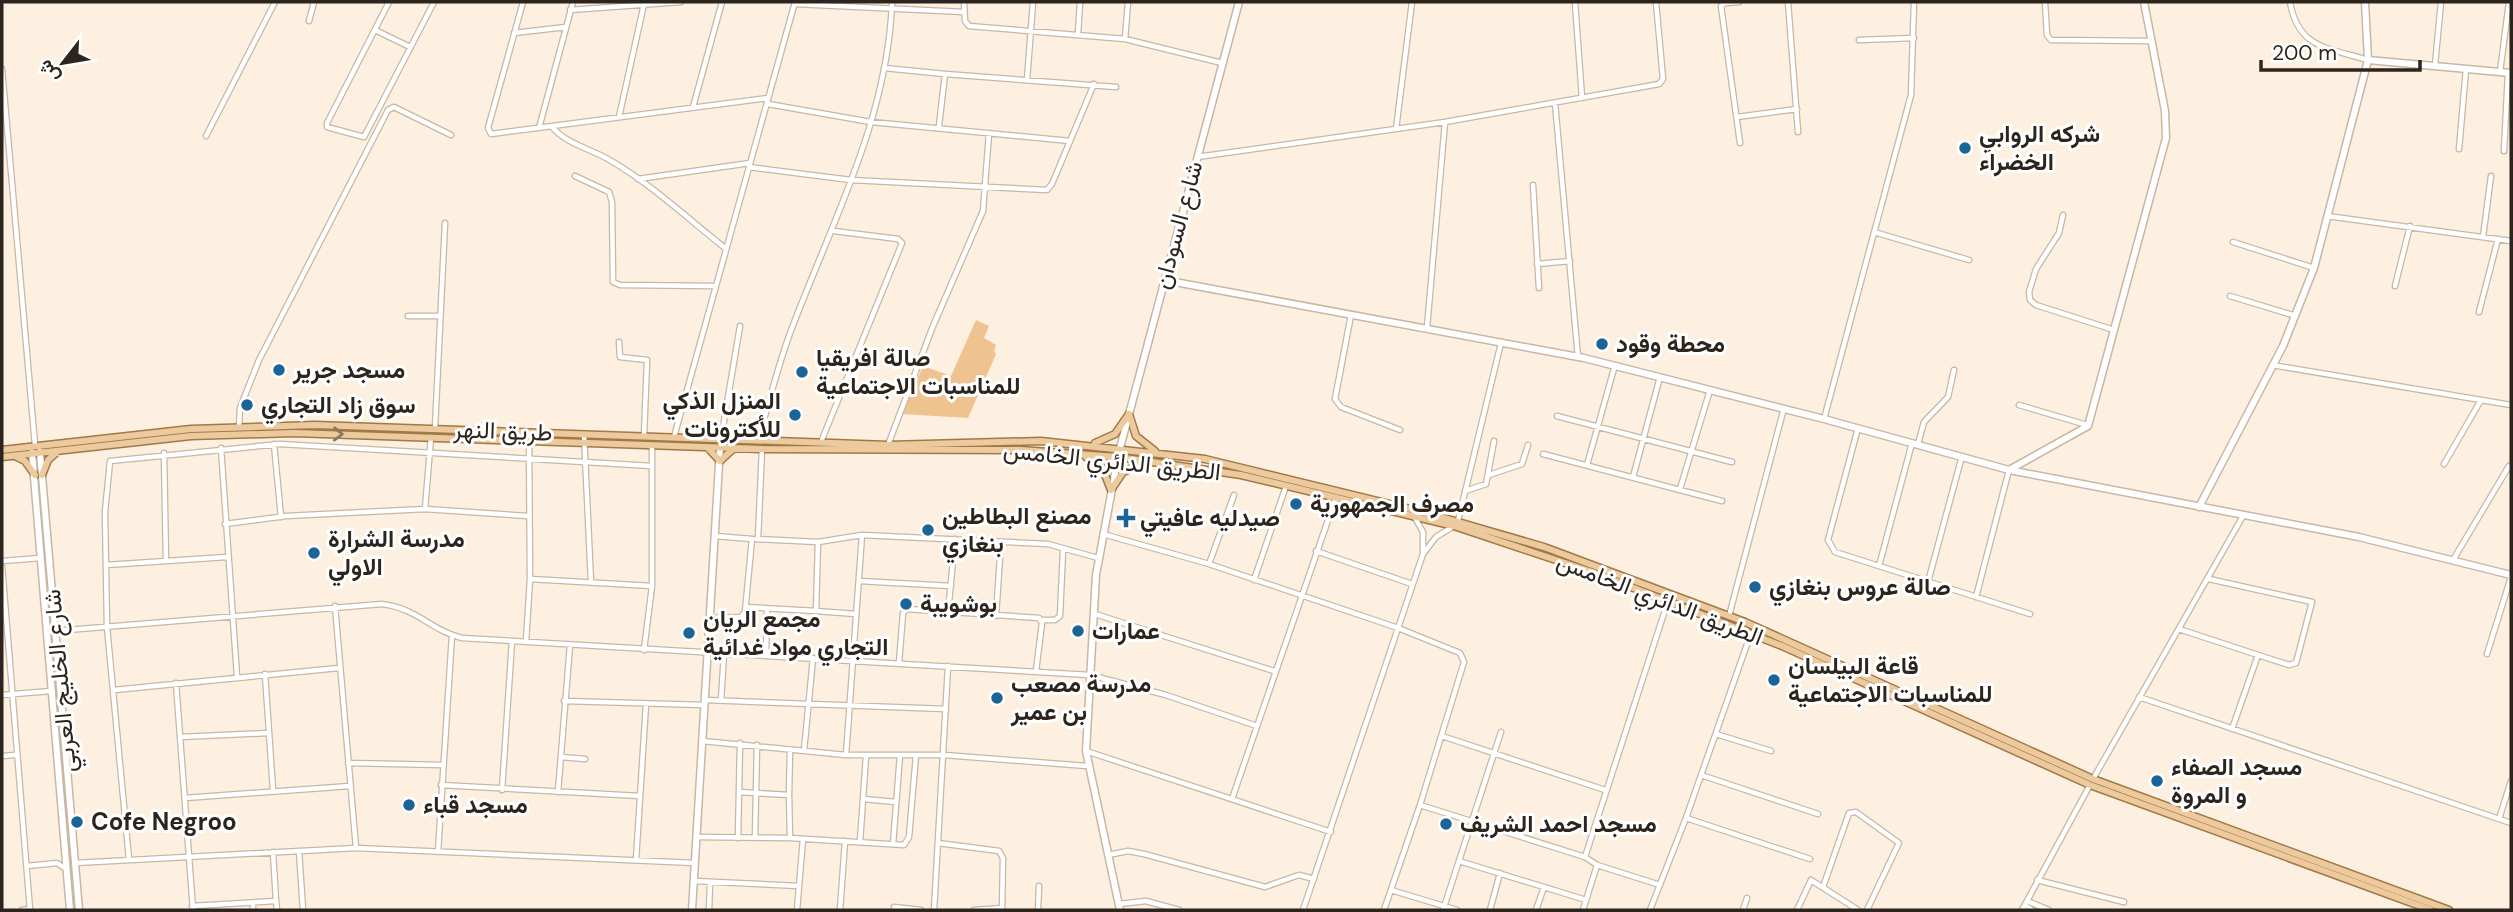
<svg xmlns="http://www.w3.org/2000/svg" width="2513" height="912" font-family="'DM Sans',Vazirmatn,sans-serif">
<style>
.green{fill:#efc390}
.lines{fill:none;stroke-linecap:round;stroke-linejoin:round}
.street-casing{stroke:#c7b7a4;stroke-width:7}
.secondary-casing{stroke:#c7b7a4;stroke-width:9}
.primary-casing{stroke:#a17947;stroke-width:9}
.street{stroke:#fff;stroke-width:4.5}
.secondary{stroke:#fff;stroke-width:6}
.primary{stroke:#ecca9e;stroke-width:6}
.oneway{stroke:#8c785e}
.poi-dot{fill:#1b6498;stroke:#fff;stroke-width:2.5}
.labels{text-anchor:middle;stroke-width:6;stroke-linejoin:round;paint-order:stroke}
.poi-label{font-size:24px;font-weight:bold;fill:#2b251e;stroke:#fff;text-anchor:start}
.street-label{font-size:24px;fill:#2b251e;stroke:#fff}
</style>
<rect width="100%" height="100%" fill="#fdf0e0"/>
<path class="green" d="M976 320 989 326 984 338 996 345 994 351 996 354 968 418 902 414 923 366 951 376Z"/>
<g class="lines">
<defs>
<path id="street" d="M389 2 327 123V127L364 137 434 2
M523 2 488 128 491 134 768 98
M964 2 965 21 969 26 1125 39 1222 63
M1575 2 1582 98
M1739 2 1725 3 1721 6 1740 143
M1788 2 1798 132
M2045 2 2047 35 2051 40 2150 41
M2290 2C2298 49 2329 48 2368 60
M795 4 964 12
M570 10 681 2
M309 21 314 2
M375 30 410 47
M514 33 566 27
M1078 34 1080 2
M1125 39 1128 2
M1859 40 1914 38
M2435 65 2441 2
M884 68 945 74 939 126
M2 69 35 445
M2500 72 2509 2
M945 74 1116 87
M1027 80 1033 2
M1555 103 1578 357
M768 104 871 122 1070 141
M693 107 722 2
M619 117 644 4
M1737 117 1797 109
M552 127C567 144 588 148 608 159 650 183 687 218 725 248
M539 128 573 2
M1396 129 1412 2
M206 136 275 2
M2459 149 2466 69
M2504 151 2508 73
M1197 157 1445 122 1659 84 1663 79 1656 2
M749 167 851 180 1047 190 1052 184 1094 84
M575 176 609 192 612 202 613 282 620 285 713 286
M638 179 750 163
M1533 185 1539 288
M2063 215 2059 233 2036 269 2029 292 2030 300 2036 305 2114 330
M2327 216 2511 241
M1874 232 1969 260
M2483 237 2491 176
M2233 242 2314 268
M1537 264 1570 261
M2395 286 2410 226
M2230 296 2296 316
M2479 312 2498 239
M1351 315 1335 399 1341 407 1400 430
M408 316H438
M1427 328 1445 122
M619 342 620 357 647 360 644 436
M2272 365 2511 405
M2019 405 2087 425
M1557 416 1732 462
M1824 419 1911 95 1914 2
M239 426 240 408 259 360 388 110 394 107 451 135
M435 428 445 223
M1858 428 1828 540 1835 552 2030 614
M584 434 591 582
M674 437 795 2
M721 439 740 326
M758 441C769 403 778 364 792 328 832 222 888 118 892 2
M821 442 902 243 898 239 834 231
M274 444 281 517
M1918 444 1924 422 1948 397 1954 370
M888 445 933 326 983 211 989 133
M221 448 237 676
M164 453 166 561
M1543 454 1722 501
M2444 464 2481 400
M1587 465 1615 365
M1489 475 1522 464 1528 445
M1633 477 1660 377
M1680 489 1710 390
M1465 491 1486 484 1494 441
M425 509 431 437
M1414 516 1423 532V554
M1458 521 1501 343
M225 524 286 516 425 509 528 516
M1103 534 1209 564 1398 628 1460 653 1464 662 1420 805 1384 910
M756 539 818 542
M758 539 762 449
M1316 551 1412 584
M2453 560 2509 466
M2 561 41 558
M1209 564 1234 495
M106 565 227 557
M2 566 30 910
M1879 566 1912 443
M530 579 652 586
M2209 579 2312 602 2296 663 2289 665 2258 655
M1254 580 1286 486
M859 581 951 586
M1928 582 1962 456
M1976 597 2009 470
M335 606 356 848
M746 607 816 611 818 542 862 535 1048 544 1098 558
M816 611 856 614
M948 613 955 539
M1095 614 1274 671
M996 616 1001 542
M1729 616 1784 408
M709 618 741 617 745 612 752 539 715 536
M1042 620H1055L1060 616 1063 550
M2179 629 2258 655 2232 729
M55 631 382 604C419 609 430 630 462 638L1090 675 1166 695 1257 726
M526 641 530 579 529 439
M644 650 652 586V445
M2487 654 2511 577
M766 655 767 608
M899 663 903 613 907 609 1039 618 1042 623 1036 671
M265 674 273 790
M176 683 193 910
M114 690 339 668
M2 695 51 691
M2139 697 2511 823
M705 700 946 709
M721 700 724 654
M564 701 704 705
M1716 734 1771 751
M1442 736 1605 790
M180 737 268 733
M702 741 846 755H944L1087 766
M804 751 813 658
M1086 751 1331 832
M846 755 862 535
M2 756 15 755
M561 757 585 759
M348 763 443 765
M1701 775 1818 814
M2093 779 2243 516
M441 785 640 796
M502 790 512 641
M558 792 570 645
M739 792 789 795 790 838 904 845 909 837 916 755
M789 795 790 750
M185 798 350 786
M863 799 896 802
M1232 799 1336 497
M1420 805 1585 857 1597 865 1660 885
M1686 818 1810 859
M2499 819 2511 781
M697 837 790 838
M738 838 740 743
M755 838 757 745
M860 842 866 756
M938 843 999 851 1003 858 1002 910
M893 844 900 755
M299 851 303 910
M273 852 276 901
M438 852 452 635
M1108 855 1128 851 1144 854 1265 887 1299 875 1314 879
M1585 857 1668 601
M129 859 107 627 105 512 110 461 280 444 652 466
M636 860 646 704
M1459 861 1586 900
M75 863 356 848 695 863
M27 866 57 863 66 869
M2037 880 2124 902
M694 881 799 886
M1823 887 1849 813 1856 812 1899 843 1867 910
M1391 890 1457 910
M2027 901 2049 910
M253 903V910
M1119 904 1146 901 1179 910
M2025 905 2032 910
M192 906 276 901 277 910
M894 907 921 910
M22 910 30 909
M709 910 710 882
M797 910 803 839
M840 910 845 841
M934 910 948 666
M974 910 1002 908
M1038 910 1039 886
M1303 910 1423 554 1436 537 1454 526
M1443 910 1501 732
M1490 910 1500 873
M1536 910 1544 887
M1583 910 1597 865
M1650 910 1686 818 1751 633
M1743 910 1747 898
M1797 910 1811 880 1858 910
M2022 910 2090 785"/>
<path id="secondary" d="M2368 60 2511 73
M1164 280 1584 358 1824 419 2009 470 2359 537 2511 575
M1120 448 1239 2
M40 452 79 910
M32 453 70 910
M1118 457 1096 575 1086 751 1120 910
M2009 470 2088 426 2166 138 2165 111 2144 2
M2199 507 2283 346 2314 268 2368 60 2365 2
M692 910 720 448"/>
<path id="primary" d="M1129 414 1136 436 1155 451
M1095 443 1115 434 1129 414
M708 448 720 461 734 448
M2 450 191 429 315 425 888 445 1041 441 1205 459 1427 513 1544 547 1745 622 2093 779 2449 910
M15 456 25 461 35 475
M2 457 191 436 294 433 762 449 1021 450 1118 457 1241 475 1454 526 1598 574 1782 646 2090 785 2431 910
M1086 457 1102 467 1111 490
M42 475 48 460 58 451
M1111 490 1123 472 1146 462"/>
</defs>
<use href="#street" class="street-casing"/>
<use href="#secondary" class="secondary-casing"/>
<use href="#primary" class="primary-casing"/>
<use href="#street" class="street"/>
<use href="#secondary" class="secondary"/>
<use href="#primary" class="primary"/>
</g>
<defs><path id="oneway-chevron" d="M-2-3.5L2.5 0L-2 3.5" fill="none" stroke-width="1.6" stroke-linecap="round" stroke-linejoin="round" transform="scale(1.75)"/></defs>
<use class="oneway" href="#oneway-chevron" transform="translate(338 434) rotate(1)"/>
<g class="poi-dot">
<circle cx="1965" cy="148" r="7"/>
<circle cx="1602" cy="344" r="7"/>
<circle cx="279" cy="370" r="7"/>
<circle cx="802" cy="372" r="7"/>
<circle cx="247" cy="405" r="7"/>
<circle cx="795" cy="415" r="7"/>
<circle cx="1296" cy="504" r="7"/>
<path d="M1122.5 507.5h7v7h7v7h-7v7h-7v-7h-7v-7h7z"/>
<circle cx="928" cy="530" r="7"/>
<circle cx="314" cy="553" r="7"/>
<circle cx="1755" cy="587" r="7"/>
<circle cx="906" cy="604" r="7"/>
<circle cx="1078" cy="631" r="7"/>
<circle cx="689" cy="633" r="7"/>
<circle cx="1774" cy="680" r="7"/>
<circle cx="997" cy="698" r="7"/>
<circle cx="2157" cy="781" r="7"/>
<circle cx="409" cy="805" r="7"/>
<circle cx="77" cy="822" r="7"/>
<circle cx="1446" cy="824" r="7"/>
</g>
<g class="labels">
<g class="poi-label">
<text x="1979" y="142">شركه الروابي<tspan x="1979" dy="28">الخضراء</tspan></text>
<text x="1616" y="352">محطة وقود</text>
<text x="816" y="366">صالة افريقيا<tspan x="816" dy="28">للمناسبات الاجتماعية</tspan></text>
<text x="293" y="378">مسجد جرير</text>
<text x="781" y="409" text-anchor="end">المنزل الذكي<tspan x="781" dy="28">للأكترونات</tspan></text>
<text x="261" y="413">سوق زاد التجاري</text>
<text x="1310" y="512">مصرف الجمهورية</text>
<text x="942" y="524">مصنع البطاطين<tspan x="942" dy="28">بنغازي</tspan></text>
<text x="1140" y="526">صيدليه عافيتي</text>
<text x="328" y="547">مدرسة الشرارة<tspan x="328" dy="28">الاولي</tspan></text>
<text x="1769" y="595">صالة عروس بنغازي</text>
<text x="920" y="612">بوشويبة</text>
<text x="703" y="627">مجمع الريان<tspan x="703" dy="28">التجاري مواد غدائية</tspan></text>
<text x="1092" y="639">عمارات</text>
<text x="1788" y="674">قاعة البيلسان<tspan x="1788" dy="28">للمناسبات الاجتماعية</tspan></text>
<text x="1011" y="692">مدرسة مصعب<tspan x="1011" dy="28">بن عمير</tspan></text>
<text x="2171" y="775">مسجد الصفاء<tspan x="2171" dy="28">و المروة</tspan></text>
<text x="423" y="813">مسجد قباء</text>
<text x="91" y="830">Cofe Negroo</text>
<text x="1460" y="832">مسجد احمد الشريف</text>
</g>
<g class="street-label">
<text transform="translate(1178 225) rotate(-75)" y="8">شارع السودان</text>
<text transform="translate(503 431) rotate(2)" y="8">طريق النهر</text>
<text transform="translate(1112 461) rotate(6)" y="8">الطريق الدائري الخامس</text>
<text transform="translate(1660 599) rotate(21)" y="8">الطريق الدائري الخامس</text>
<text transform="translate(60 681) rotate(-95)" y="8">شارع الخليج العربي</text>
</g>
</g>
<rect width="2513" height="912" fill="none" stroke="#2b251e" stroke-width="7"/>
<g transform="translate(63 63) rotate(239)" stroke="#ffffff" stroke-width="5" paint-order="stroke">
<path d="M0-5L12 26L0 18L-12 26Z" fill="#2b251e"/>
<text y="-10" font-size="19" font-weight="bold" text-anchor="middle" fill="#2b251e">ش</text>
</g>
<path d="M2261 60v10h159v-10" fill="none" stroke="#2b251e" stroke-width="3.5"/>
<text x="2272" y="60" font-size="21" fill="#2b251e" stroke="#ffffff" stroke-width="5" paint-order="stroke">200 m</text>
</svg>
